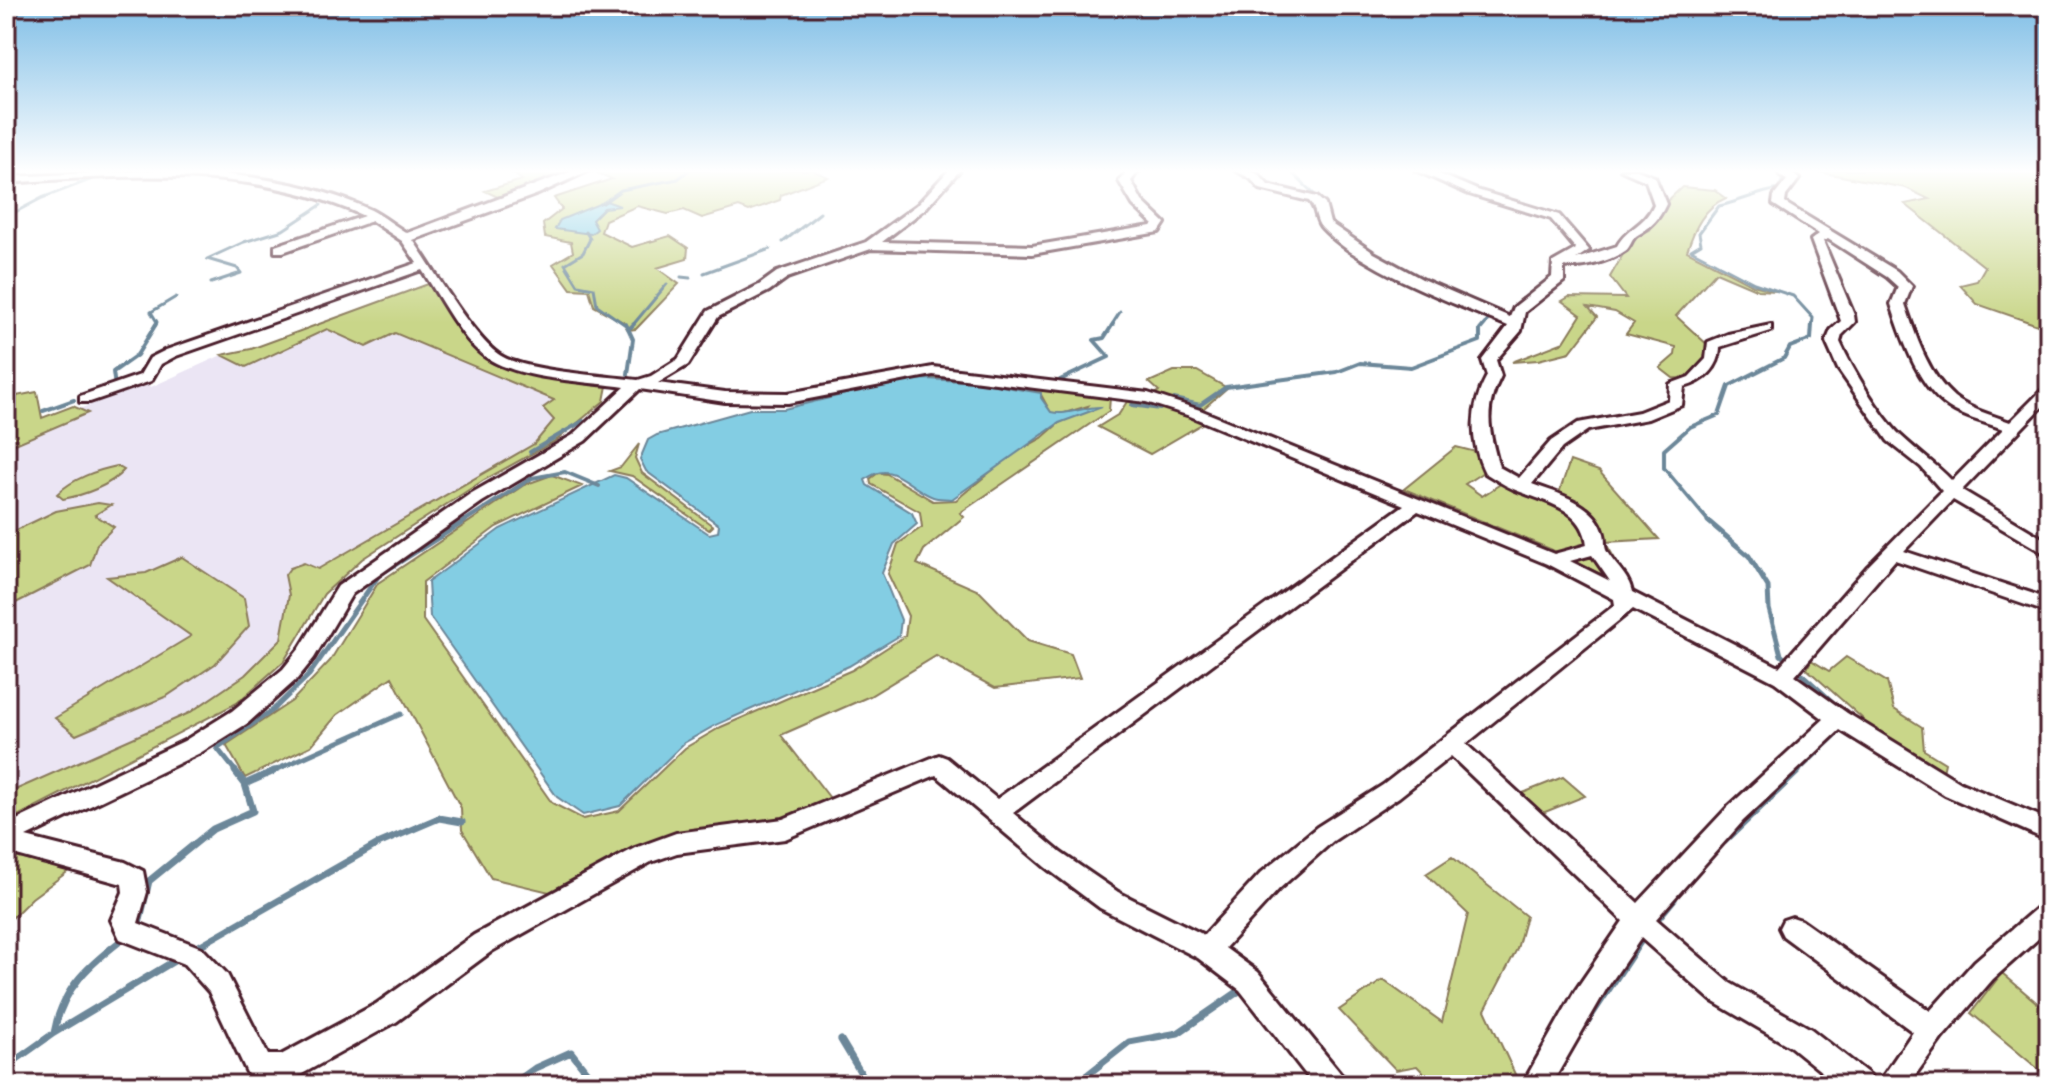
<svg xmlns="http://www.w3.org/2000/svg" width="2055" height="1091" font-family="Sriracha,sans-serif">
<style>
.built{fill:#ebe5f4}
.green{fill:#c9d689;stroke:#8a7a5a;stroke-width:2}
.water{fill:#83cde3;stroke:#6c8799;stroke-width:2}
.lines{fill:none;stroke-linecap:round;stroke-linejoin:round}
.stream-far3{stroke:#6c8799;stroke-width:3}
.stream-far2{stroke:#6c8799;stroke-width:4}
.stream-far1{stroke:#6c8799;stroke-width:5}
.stream{stroke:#6c8799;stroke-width:7}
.street-casing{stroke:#4a1f2b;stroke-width:6}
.street{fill:#fff;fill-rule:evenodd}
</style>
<rect width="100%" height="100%" fill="#fff"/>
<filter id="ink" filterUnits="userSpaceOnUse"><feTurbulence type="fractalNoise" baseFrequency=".0125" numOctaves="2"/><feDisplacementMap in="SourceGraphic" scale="16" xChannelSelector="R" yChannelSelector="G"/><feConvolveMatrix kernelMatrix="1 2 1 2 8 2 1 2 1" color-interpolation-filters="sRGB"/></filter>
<g filter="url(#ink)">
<path class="built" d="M328 329 366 347 395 333 459 359 477 352 494 365 607 386 604 401 557 440 484 480 362 559 324 594 284 661 237 703 6 822V435L73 406 82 408 144 382 151 387 222 355 246 367Z"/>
<path class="green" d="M509 170H581L504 200 485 191 522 180Z
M591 170H812L828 177 781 195 780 200 749 211 739 207 702 218 684 210 668 214 637 206 605 220 601 232 632 247 670 236 688 248 687 259 657 268 679 284 636 329 628 330 623 322 594 306 589 290 571 289 553 264 573 252 571 242 545 237 543 224 562 209 554 198 612 179Z
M1808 170H2049V329L1977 304 1960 285 1977 281 1985 267 1905 204 1929 199 1906 188Z
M1682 187 1715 190 1726 198C1704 207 1694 229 1687 251L1753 285 1777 291 1758 290 1716 272 1676 316 1710 347 1709 359 1689 379 1673 378 1660 368 1675 355 1676 347 1626 334 1634 323 1615 312 1588 307 1597 317 1570 352 1538 360 1512 362 1564 342 1581 315 1562 301 1569 297 1626 298 1610 277 1633 237 1650 230 1665 203Z
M431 283 477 352 494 364 607 386 604 401 557 440 484 480 362 559 324 594 284 661 237 703 6 822V794L189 713 245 675 281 639 289 595 285 575 290 568 304 563 318 569 534 444 554 420 543 408 554 400 395 333 366 347 327 329 246 367 222 355 251 349Z
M1174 371H1197L1227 388 1203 409 1154 394 1159 391 1149 382Z
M939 375 1110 397 1109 411 960 513 964 517 924 550 917 564 979 591 1028 641 1071 654 1080 678 995 688 936 656 870 696 781 735 833 802 781 825 663 839 562 895 491 878 462 830 461 808 392 677 337 715 311 746 245 778 226 745 292 701 330 661 378 583 524 485 552 475 582 486 496 527 423 582V620L552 803 583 819 619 811 685 748 721 727 852 670 905 636 908 616 888 574 898 544 922 527 920 512 871 484 870 479 878 473 887 474 933 501 956 500 1011 455 1042 438 1059 423 1083 412 1088 406 1061 414 1051 413 1040 393 977 382 927 379Z
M37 392 42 418 73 406 88 413 6 448V398Z
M1128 400 1164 407 1205 422 1150 454 1098 427 1119 414Z
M639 444 635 458 642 473 713 526 709 530 632 476 610 471 621 467Z
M1456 447 1484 454 1485 471 1465 484 1482 496 1502 483 1558 496 1570 461 1599 471 1659 539 1605 542 1634 591 1550 549 1404 489Z
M117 466 124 470C110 486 84 495 63 499L57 494C72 479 97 470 117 466Z
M98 503 111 505 95 515 114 527 97 544 90 565 6 608V535L56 511Z
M182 557 244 598 249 626 215 664 167 696 76 735 55 718 191 636 107 577 146 573Z
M1846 657 1887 682 1894 709 1922 727 1924 750 1945 763 1943 772 1865 726 1862 718 1807 669 1811 660 1829 671Z
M1563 777 1585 796 1535 816 1513 797Z
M6 855 70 870 32 898 6 924Z
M1452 857 1526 916 1517 949 1485 1010 1520 1085H1435L1417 1066 1396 1070 1339 1010 1383 980 1442 1022 1468 914 1426 874Z
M2002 973 2049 1013V1078L1971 1013Z"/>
<path class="water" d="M606 201 620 206 604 208 592 220 597 229 591 234 555 229 560 220Z
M927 379 977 382 1041 393V398L1051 412C1068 416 1084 406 1102 407L1059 423 952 499C946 498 938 499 933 497 906 487 892 458 865 480L867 485 912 513 917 524 894 544 882 573 901 620 899 636 849 666 716 725 684 743 620 806 583 815 557 797 430 617 428 582 500 529 614 475 626 478 709 534 718 532 719 525 646 471 640 459 648 440 657 435 750 409H784L895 382Z"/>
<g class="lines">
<path class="stream-far3" d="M1289 170 1315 195
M1800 170V173L1783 178 1779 189C1757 193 1741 201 1719 206L1699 233 1701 244 1691 250 1754 283 1793 296 1813 318 1812 326
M603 203 621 190 678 179 689 170
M6 217 42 198 116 170
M586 232 590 239 583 253 565 264 578 285 594 288 597 305 627 326
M783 242 820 213
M704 273 770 249
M681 277 690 278
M211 283 241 273 237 268 207 259 244 242 283 230 321 205
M155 326 157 322 151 312 176 297
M632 326 667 284
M1111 326 1120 312
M1483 326 1491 317"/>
<path class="stream-far2" d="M626 324 633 339 628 374
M631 327 634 324
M1060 380 1109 357 1094 340 1104 338 1113 324
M115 387 113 372 137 355 156 324
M1174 399 1200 405 1226 387 1337 372 1360 363 1411 367 1480 341V330L1485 324
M1132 405 1160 409
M43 411 74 400
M530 452 583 421
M461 523 532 478 565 472 599 486
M1710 523 1664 468V450L1690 427 1719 415 1729 386 1784 358 1790 347 1811 339 1812 324"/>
<path class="stream-far1" d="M1708 521 1749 556 1768 587 1769 609 1781 655 1847 715
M237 773 217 748 273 710 309 675 379 575 465 521
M269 773 401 714
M1796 773 1845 726"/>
<path class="stream" d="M245 784 274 771
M1725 841 1798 771
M1655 922 1674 899
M138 928 149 881 213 829 253 811 245 784 235 771
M199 946 378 844 439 818 462 822
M1585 1025 1646 933
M54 1033C62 987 91 963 127 936
M841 1040 868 1085
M6 1067 54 1033 174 961
M511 1085 535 1068 571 1052 597 1085
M889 1085H896
M1039 1085 1082 1079 1129 1042 1178 1033 1245 987"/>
<defs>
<path id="street" d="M158 170C231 173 304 179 371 210 383 216 395 226 407 233L575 170H590L538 194 413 240C433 268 475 342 503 357 528 371 606 376 638 380L651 376 678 359 708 311 759 285 777 272 866 242 917 205 949 170H960L925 209 882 242 1032 246 1151 226 1153 224 1133 205 1119 181 1128 170H1139L1131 181 1142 201 1165 223 1159 232 1032 254 871 249 787 278 769 291 718 317 688 365 658 383 725 392 788 393 933 367 1148 393 1200 410 1554 554 1587 545C1584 509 1546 502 1518 491 1507 487 1495 479 1485 473 1469 441 1470 406 1487 376L1482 360 1508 326C1456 304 1360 269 1322 228 1315 221 1317 209 1309 201L1260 189 1251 179 1235 170H1249L1259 175 1268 185 1317 197 1325 204 1330 223 1374 253 1422 279 1510 317 1514 307 1552 277 1553 262 1576 249 1551 219 1469 194 1415 170H1430L1477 190 1559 215 1589 250 1576 259 1617 246C1628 226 1643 228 1654 204L1646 181 1621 170H1637L1655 177 1666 204C1658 221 1651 227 1636 236 1631 240 1630 248 1625 251 1610 261 1580 270 1564 266V281L1525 312 1521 331 1496 360 1501 376C1483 411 1489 430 1499 467L1519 478 1551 441 1578 423 1639 412 1669 400 1670 384 1689 377 1706 359 1708 342 1728 334 1771 325V331L1720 347C1720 368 1704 382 1684 387L1682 405 1648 419 1588 430 1562 448 1532 484C1557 493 1594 503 1603 531 1606 537 1604 544 1606 550 1614 565 1629 575 1632 592L1779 667 1868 566 1942 491 1921 467 1888 441 1838 369 1826 342 1831 330 1841 321 1811 240 1819 234 1773 204 1774 196 1787 180 1780 176 1778 170H1788L1799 179 1786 196 1785 203 1897 271 1912 286 1905 304C1916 336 1927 373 1954 397 1969 409 1992 415 2010 422L2044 388 2049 386V400L1962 490 2049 542V556L1953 500 1904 551 2049 599V613L1895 560 1795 676 1847 713 1961 783 2049 820V841L1945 795 1840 730 1743 821 1656 919 1730 983 1811 1029 1870 1075 1874 1085H1838L1791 1047 1712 1001 1641 938 1607 988 1551 1085H1522L1575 991 1623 921 1451 756 1399 797 1333 841 1279 889 1225 948 1258 972 1342 1075 1346 1085H1314L1240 990 1198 958 1100 908 1045 867 936 775 785 839 677 853 651 862 492 951 396 1022 293 1079C279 1085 264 1085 250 1079L209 992 184 964 120 939 111 920 123 892 122 884 6 852V825L184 741 232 711 283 669 300 648 338 586 470 494 573 435 625 387C583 381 509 380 478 351 459 334 437 293 422 270L176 356 161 364 151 381 90 402H80V396L140 375 150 358 166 350 417 263 402 241 372 221 283 252H275V246L364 216C253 165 125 175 6 183V177ZM1828 239 1887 277 1898 287 1891 304C1903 340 1919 392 1955 411 1970 419 1987 423 2003 429L1952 481C1936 464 1918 452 1901 436 1879 414 1853 370 1840 342L1842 335 1855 322 1854 315 1823 241ZM933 375 1146 402 1190 416 1404 505 997 799 947 758 939 755 783 819 676 833 635 848 474 935 376 1004 281 1055H268L227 974 202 948 138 923 147 892 143 871 125 862 26 837 200 753 248 723 297 679 314 658 352 594 482 502 585 441 640 389 725 402 788 403ZM1418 511 1547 564 1614 599 1615 605 1383 785 1317 827 1261 873 1204 935 1118 892 1061 853 1013 813ZM1592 555 1610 581 1570 561ZM1633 609 1775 682 1824 719 1727 808 1638 903 1466 744Z
M2049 902V929L1993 979 1942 1038 1908 1085H1877L1913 1032 1783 936 1779 928 1783 920 1792 917 1801 920 1930 1011 1975 961 2040 905Z"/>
</defs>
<use href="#street" class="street-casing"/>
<use href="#street" class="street"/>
</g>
</g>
<linearGradient id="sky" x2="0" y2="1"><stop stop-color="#7fbee6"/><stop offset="0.53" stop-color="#fff"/><stop offset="1" stop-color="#fff" stop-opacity="0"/></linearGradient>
<rect width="2055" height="323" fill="url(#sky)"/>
<rect width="2055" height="1091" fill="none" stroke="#fff" stroke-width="32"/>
<rect x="16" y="16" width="2023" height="1059" fill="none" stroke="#4a1f2b" stroke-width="3" filter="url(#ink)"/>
</svg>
